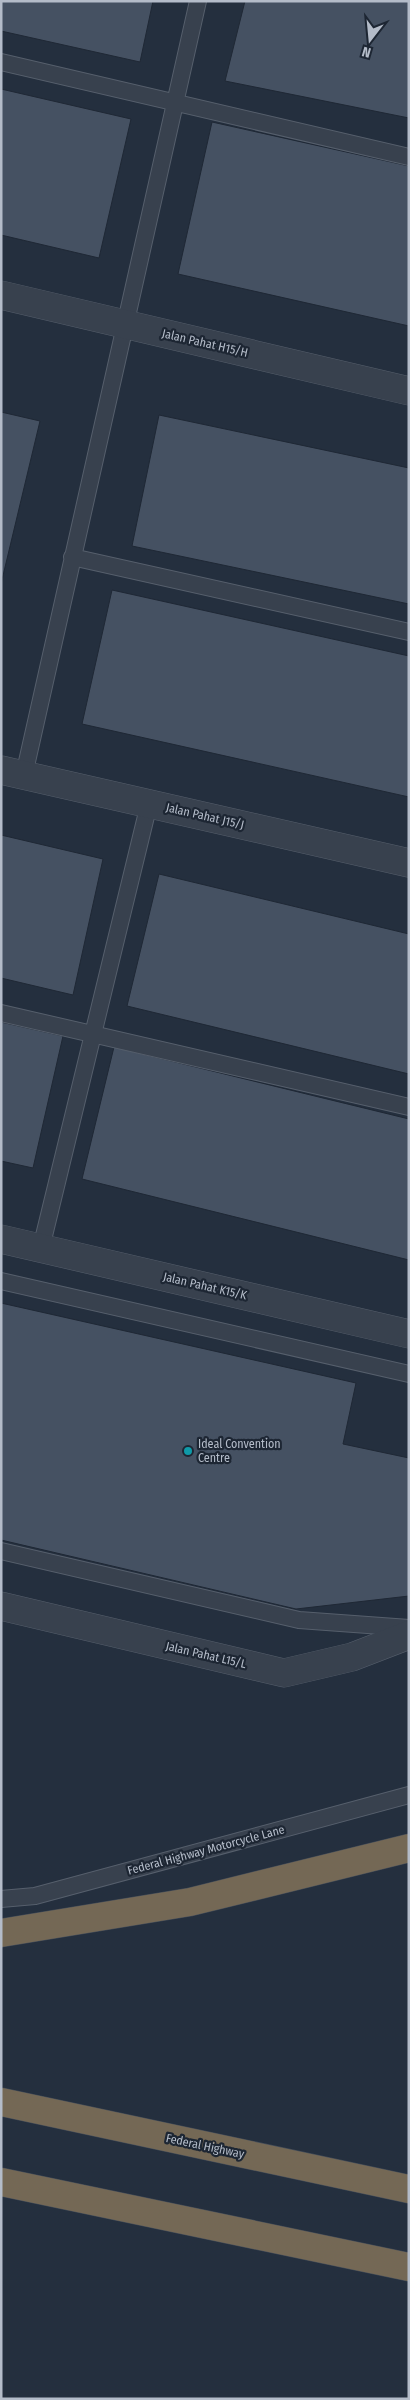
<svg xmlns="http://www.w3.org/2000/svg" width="410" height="2400" font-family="'Fira Sans Condensed',sans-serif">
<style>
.building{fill:#455162;stroke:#1f2835}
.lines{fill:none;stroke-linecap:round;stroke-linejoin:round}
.lane-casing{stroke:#565f6c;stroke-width:18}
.street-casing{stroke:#565f6c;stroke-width:29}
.highway-casing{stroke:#434c59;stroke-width:29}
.lane{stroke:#38414e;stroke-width:16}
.street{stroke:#38414e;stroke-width:28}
.highway{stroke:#746855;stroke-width:28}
.culture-dot{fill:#0f9aa8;stroke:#1d2633;stroke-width:2}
.labels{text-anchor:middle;stroke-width:4.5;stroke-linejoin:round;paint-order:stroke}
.street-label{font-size:12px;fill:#b4bcc9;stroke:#1d2633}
.poi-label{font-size:12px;fill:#b4bcc9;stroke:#1d2633;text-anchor:start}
</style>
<rect width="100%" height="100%" fill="#242f3e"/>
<path class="building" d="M1 1H153L140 62 1 31Z
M245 1H409V118L225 81Z
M1 89 131 119 99 258 1 235Z
M212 122 409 166V326L178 274Z
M1 412 40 421 1 584Z
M159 415 409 468V604L132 546Z
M112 590 409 656V797L82 724Z
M1 835 103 859 73 995 1 978Z
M159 874 409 934V1074L127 1006Z
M1 1022 63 1036 33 1168 1 1161Z
M114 1047 409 1119V1260L82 1179Z
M1 1303 356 1383 343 1444 409 1458V1596L296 1609 1 1540Z"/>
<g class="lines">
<defs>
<path id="lane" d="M1 62 409 157
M72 557 409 632
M24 775 198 1
M1 1013 409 1107
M41 1248 149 804
M1 1281 409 1374
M1 1551 299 1620 409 1628
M1 1899 35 1896 409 1795"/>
<path id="street" d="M1 295 409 391
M1 770 409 863
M1 1239 409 1334
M1 1606 284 1673 352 1657 409 1635"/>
<path id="highway" d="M1 1933 190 1902 409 1848
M1 2102 409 2189
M1 2182 409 2267"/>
</defs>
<use href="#lane" class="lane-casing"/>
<use href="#street" class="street-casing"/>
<use href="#highway" class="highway-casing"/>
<use href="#lane" class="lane"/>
<use href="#street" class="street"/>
<use href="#highway" class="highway"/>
</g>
<circle class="culture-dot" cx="188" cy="1451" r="5"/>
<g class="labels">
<g class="street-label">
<text transform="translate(205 343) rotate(13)" y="4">Jalan Pahat H15/H</text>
<text transform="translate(205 816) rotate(13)" y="4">Jalan Pahat J15/J</text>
<text transform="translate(205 1286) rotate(13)" y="4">Jalan Pahat K15/K</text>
<text transform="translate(206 1655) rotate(13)" y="4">Jalan Pahat L15/L</text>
<text transform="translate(206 1850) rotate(-15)" y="4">Federal Highway Motorcycle Lane</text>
<text transform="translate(205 2146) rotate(12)" y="4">Federal Highway</text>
</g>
<g class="poi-label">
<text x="198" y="1448">Ideal Convention<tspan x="198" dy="14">Centre</tspan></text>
</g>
</g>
<rect width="410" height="2400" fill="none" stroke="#b4bcc9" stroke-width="5"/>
<g transform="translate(370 40) rotate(196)" stroke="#1d2633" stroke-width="4" paint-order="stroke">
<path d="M0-4L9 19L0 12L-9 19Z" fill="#b4bcc9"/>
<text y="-8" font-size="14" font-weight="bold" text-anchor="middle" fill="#b4bcc9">N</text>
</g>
</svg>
